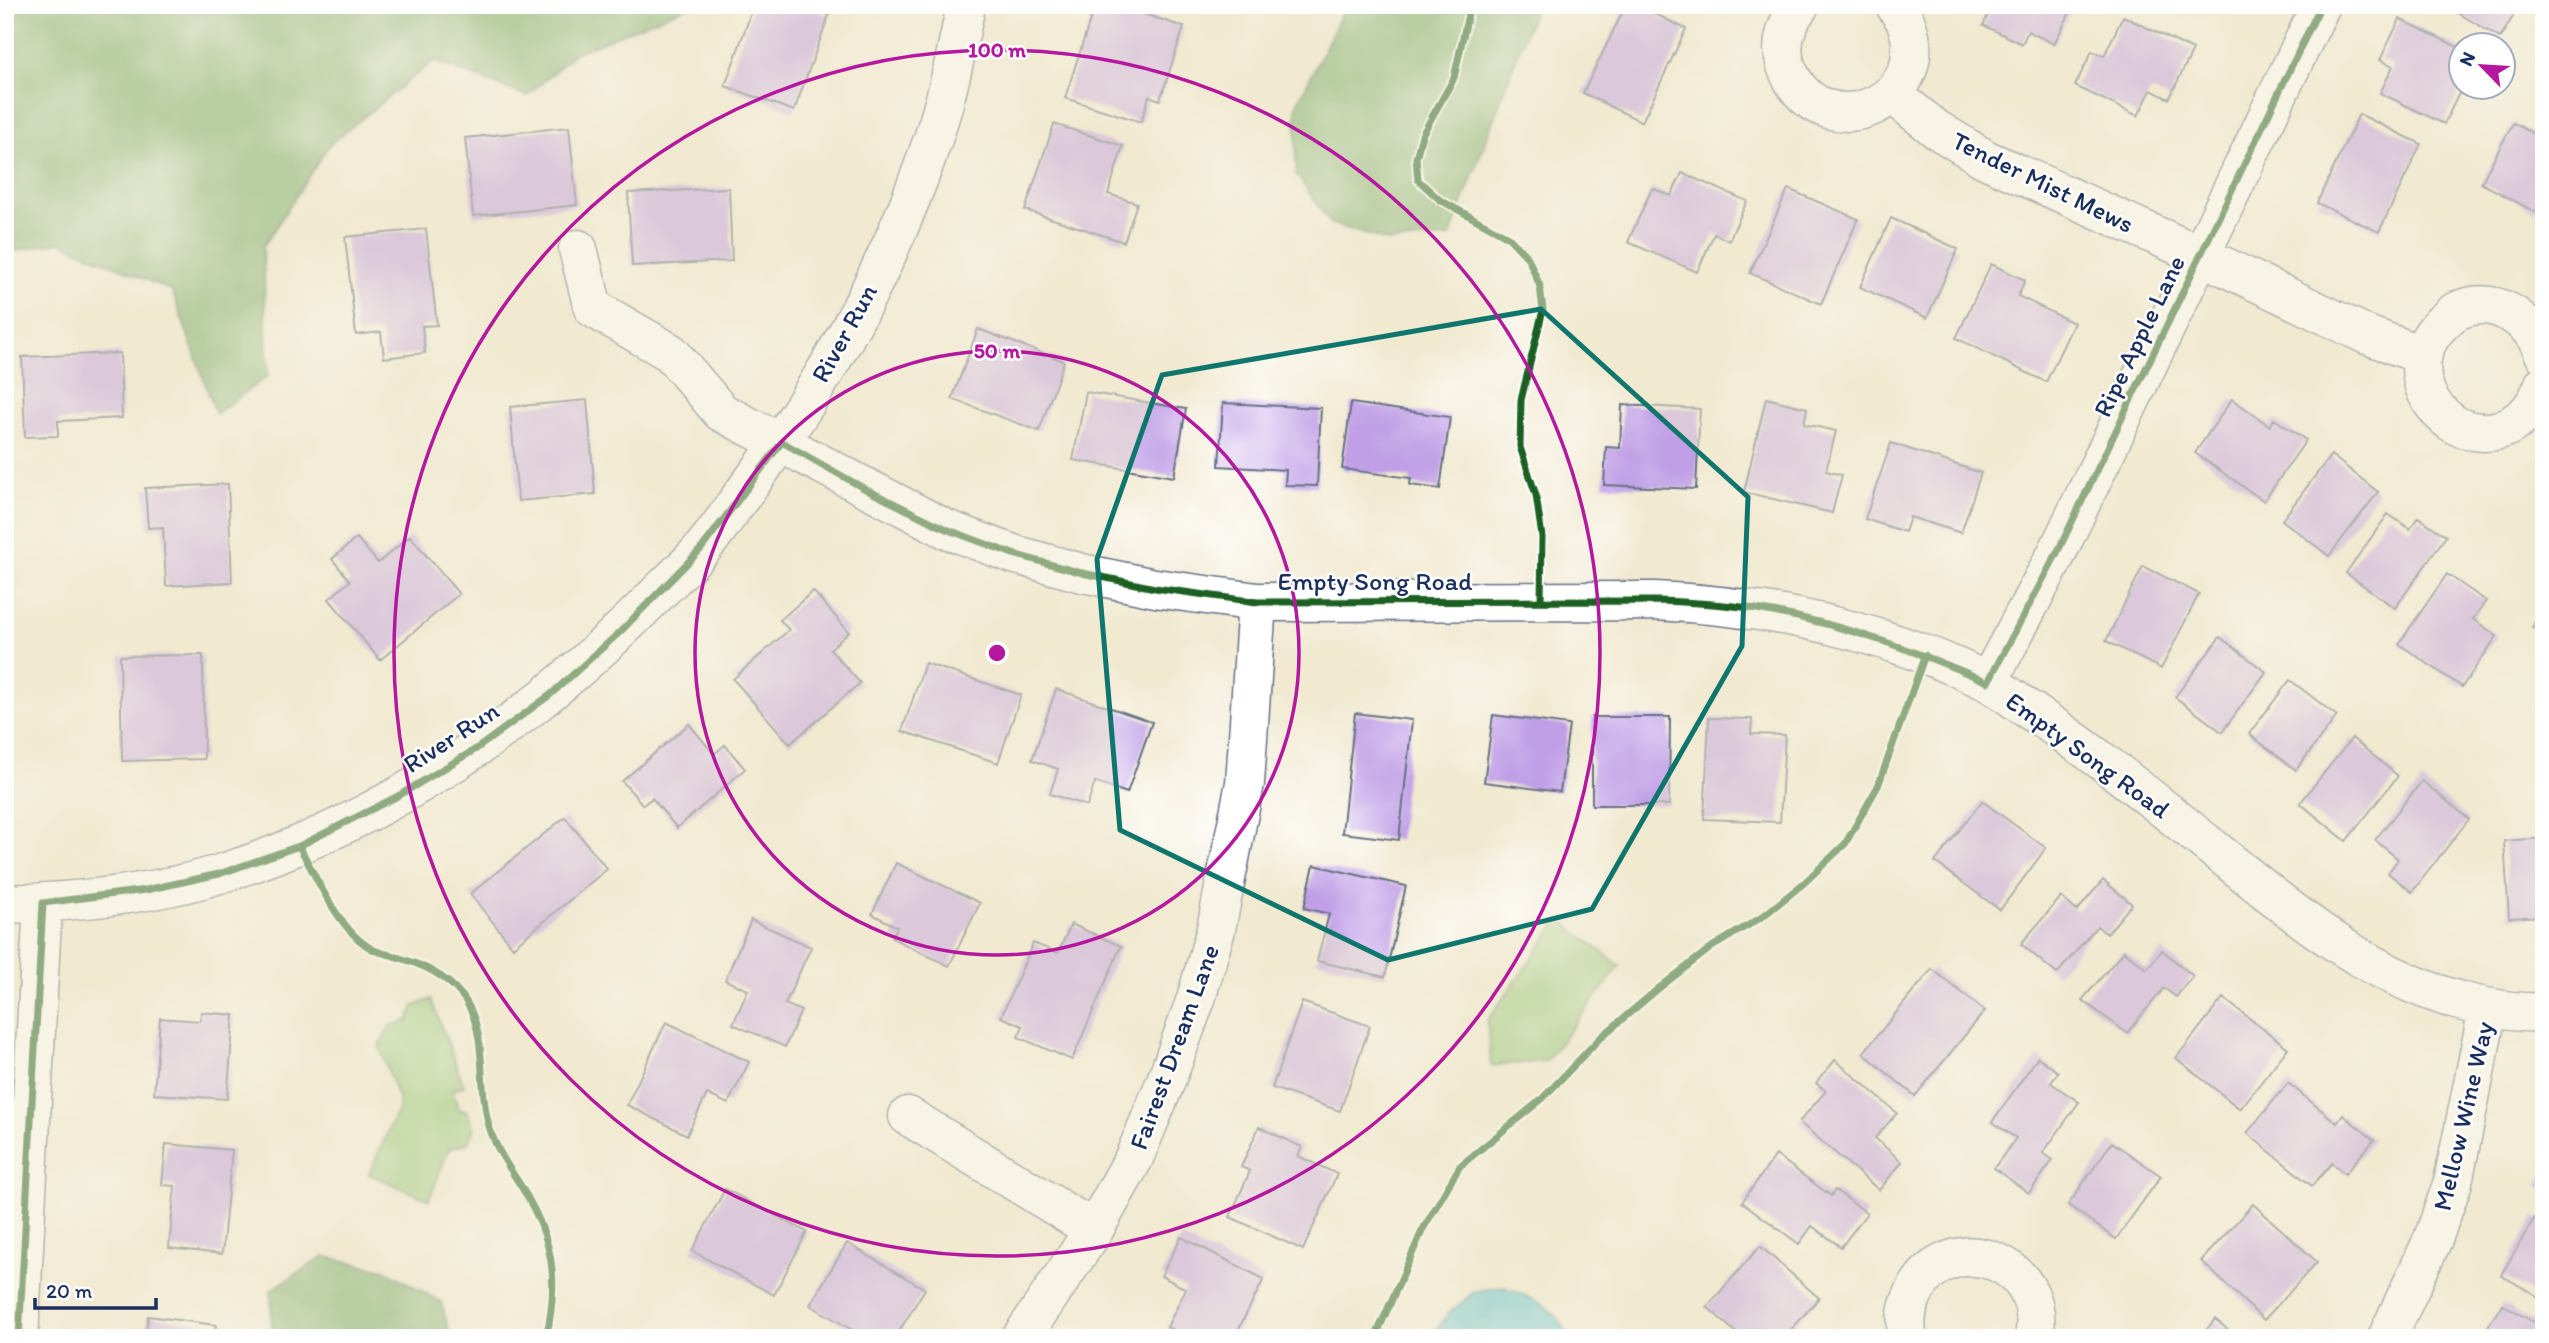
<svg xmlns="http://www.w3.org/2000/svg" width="2549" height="1343" font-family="Itim,sans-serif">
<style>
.green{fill:#8fc476;stroke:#557a6a;stroke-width:2}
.forest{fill:#73aa67;stroke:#476c62;stroke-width:2}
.water{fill:#56c1d0;stroke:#387897;stroke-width:2}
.building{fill:#c09fe6}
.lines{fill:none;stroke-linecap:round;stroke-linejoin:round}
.minor-casing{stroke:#667086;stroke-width:41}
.minor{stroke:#fff;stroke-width:38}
.cycleway-casing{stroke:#fff;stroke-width:11}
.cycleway{stroke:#1b5e20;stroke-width:7}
.marked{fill:none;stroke:#0f766e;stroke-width:5;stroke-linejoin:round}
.ring{fill:none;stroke:#b5179e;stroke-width:3.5}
.labels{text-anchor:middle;stroke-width:5;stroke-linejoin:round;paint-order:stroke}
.street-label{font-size:26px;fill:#1b2f5e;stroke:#fff}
.centre{fill:#b5179e;stroke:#fff;stroke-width:3.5}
.ring-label{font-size:21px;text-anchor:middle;font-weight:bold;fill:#b5179e;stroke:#fff;stroke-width:5;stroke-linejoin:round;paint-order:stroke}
</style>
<rect width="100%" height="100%" fill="#fff"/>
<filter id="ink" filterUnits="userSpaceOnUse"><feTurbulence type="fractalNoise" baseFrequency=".0143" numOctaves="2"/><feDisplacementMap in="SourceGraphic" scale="14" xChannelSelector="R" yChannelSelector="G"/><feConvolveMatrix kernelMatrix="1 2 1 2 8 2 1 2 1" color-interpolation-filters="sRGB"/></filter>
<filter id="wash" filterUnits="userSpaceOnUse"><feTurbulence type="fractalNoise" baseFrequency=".00686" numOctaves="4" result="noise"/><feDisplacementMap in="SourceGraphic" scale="28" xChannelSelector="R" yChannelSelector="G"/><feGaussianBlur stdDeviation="1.57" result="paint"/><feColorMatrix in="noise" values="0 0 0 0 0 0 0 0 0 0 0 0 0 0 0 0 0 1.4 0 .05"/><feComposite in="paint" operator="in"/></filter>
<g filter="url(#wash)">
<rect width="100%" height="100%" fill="#f1e9d0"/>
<path class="green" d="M1560 919 1620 966 1546 1061 1491 1066 1487 1021Z
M431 999 464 1086 453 1090 458 1109 467 1111 474 1129 468 1143 449 1149 429 1200 369 1174 400 1104 379 1045 390 1026 408 1021 414 1006Z"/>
<path class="forest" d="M5 5H691L575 53 527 96 433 61 329 145 263 247 268 376 216 414 172 291 60 242 5 253Z
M1346 5H1536L1450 237 1390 242 1331 224 1296 174V106Z
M324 1256 385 1270 441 1302 451 1338H272L271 1290Z"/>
<path class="water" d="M1504 1287C1534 1299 1556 1306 1569 1338H1432L1446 1316 1475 1291Z"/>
<g id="blocks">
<path class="building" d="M754 5H802L829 15 794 111 725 86Z
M1095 5H1116L1184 27 1160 100 1149 96 1141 122 1065 98Z
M1626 5H1637L1686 29 1642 122 1583 93Z
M1993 5H2074L2054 44 2028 31 2022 44 1983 25Z
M2445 5H2520L2500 38Z
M2123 16 2193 50 2169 99 2151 90 2138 116 2075 86 2092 51 2104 56Z
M2400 19 2462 49V87L2444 124 2380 93 2393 66 2380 60Z
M2359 114 2421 144 2379 232 2317 203Z
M2513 123 2544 139V195L2535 212 2481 183Z
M1054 124 1123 146 1108 194 1137 203 1124 242 1025 210Z
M569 127 577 205 473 216 465 138Z
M1682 173 1747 201 1729 241 1714 234 1697 272 1628 242 1652 188 1671 196Z
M729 188 732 261 632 266 628 193Z
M1788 189 1858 219 1821 304 1750 273Z
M1891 218 1958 249 1927 318 1860 287Z
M426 229 437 325 422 326 425 353 384 358 381 332 356 335 345 237Z
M1991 264 2025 280 2018 296 2074 323 2046 382 1956 338Z
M978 329 1064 361 1039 431 952 399Z
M120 353 122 418 58 421V436L25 437 22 357Z
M1086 392 1186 409 1174 477 1073 460Z
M1766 398 1807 408 1804 424 1836 431 1826 471 1842 475 1832 513 1744 492Z
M2232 399 2270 426 2274 419 2306 440 2264 501 2195 453Z
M587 400 595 494 518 501 510 407Z
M1223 403 1321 408 1317 486 1285 485 1286 470 1219 466Z
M1351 403 1450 417 1440 489 1410 485 1411 478 1342 469Z
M1622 405 1700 409 1696 489 1604 485 1606 447 1620 448Z
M1891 443 1981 473 1961 533 1910 517 1905 532 1865 519Z
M2331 455 2378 492 2329 556 2282 520Z
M228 484 232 582 166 586 163 527 148 528 145 488Z
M2388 514 2410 529 2418 517 2446 536 2395 608 2346 573Z
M410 536 459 594 380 660 329 599 350 581 332 559 357 538 378 563Z
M2143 566 2199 594 2161 669 2106 641Z
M2447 574 2486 601 2473 619 2497 636 2462 687 2399 644Z
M813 591 849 632 830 649 860 683 790 744 733 679 789 630 780 620Z
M2544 607V634L2532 627Z
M2220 637 2266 672 2222 732 2175 697Z
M203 655 204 759 122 761 120 656Z
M925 663 1021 695 998 763 902 731Z
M2290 680 2337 716 2296 770 2249 734Z
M1056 689 1152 722 1127 793 1095 782 1087 806 1050 794 1058 769 1032 760Z
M1355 713 1412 720 1399 840 1342 833Z
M1493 715 1569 725 1560 792 1484 782Z
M1592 717H1670L1669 805H1592Z
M1709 718 1752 719 1751 734 1785 735 1780 822 1704 819Z
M689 724 714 754 725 745 745 769 677 828 652 798 643 805 622 781Z
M2352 738 2398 776 2346 841 2300 803Z
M2422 781 2469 819 2412 892 2388 873 2398 859 2375 840Z
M1982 801 2046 848 2000 910 1935 862Z
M565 817 607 869 513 947 470 894Z
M2544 838V921H2542L2541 916 2509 918 2504 841Z
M896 863 980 903 949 966 892 938 897 927 872 914Z
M1314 865 1406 886 1385 977 1317 961 1329 914 1304 908Z
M2103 880 2132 904 2107 934 2097 926 2057 974 2021 944 2061 897 2077 911Z
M751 920 811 947 785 1004 801 1011 785 1047 733 1024 748 990 725 980Z
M1071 924 1121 946 1072 1060 1018 1037 1023 1026 1001 1017 1033 943 1058 953Z
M2162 950 2193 976 2176 997 2164 988 2127 1033 2082 1000 2124 951 2147 969Z
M1932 969 1985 1011 1915 1096 1863 1053Z
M2223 998 2288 1048 2240 1109 2176 1058Z
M1302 1002 1370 1026 1340 1111 1272 1088Z
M201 1012 234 1015 227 1099 154 1094 160 1018 200 1021Z
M666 1022 749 1062 728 1104 707 1094 687 1135 627 1105Z
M2038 1057 2058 1072 2051 1083 2079 1102 2043 1153 2053 1160 2029 1193 1994 1168 2016 1138 1992 1122Z
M1835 1060 1897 1113 1875 1138 1902 1162 1879 1190 1799 1122 1826 1091 1816 1083Z
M2288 1083 2337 1123 2343 1115 2374 1140 2345 1174 2332 1163 2312 1186 2247 1133Z
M1259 1127 1302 1147 1298 1156 1337 1174 1303 1250 1230 1217 1250 1171 1241 1167Z
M2112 1142 2161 1176 2116 1239 2068 1205Z
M166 1144 232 1150 222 1254 169 1248 175 1186 162 1185Z
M1776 1155 1831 1196 1835 1190 1867 1213 1841 1247 1812 1226 1799 1244 1742 1202Z
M2544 1173V1189L2537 1186Z
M725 1189 807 1232 774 1295 692 1251Z
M2253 1204 2317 1262 2264 1320 2201 1261Z
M2535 1217 2544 1222V1300L2501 1275Z
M1181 1237 1264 1279 1234 1338H1188L1167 1327 1186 1289 1161 1276Z
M847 1243 925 1289 895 1338H866L810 1305Z
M1760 1246 1819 1298 1784 1338H1742L1707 1307Z
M2502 1304 2544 1328V1338H2481Z
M148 1316 216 1325 214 1338H145Z
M2215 1319 2238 1338H2200Z"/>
</g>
</g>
<g filter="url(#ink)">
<use href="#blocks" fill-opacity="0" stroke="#667086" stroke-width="2"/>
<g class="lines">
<defs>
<path id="minor" d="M1800 5C1784 26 1777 51 1790 75 1828 150 1936 99 1906 23 1904 17 1898 11 1895 5
M1892 94 1936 129 1985 159 2202 256 2367 335 2422 355
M578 249 593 308 671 353 721 412 946 529 1013 554 1082 573 1155 588 1257 602 1655 601C1769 606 1883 630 1986 681 2003 690 2018 703 2034 713 2099 756 2159 805 2219 853 2298 916 2361 972 2460 1001 2487 1008 2516 1014 2544 1012
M2544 354C2532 319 2492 292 2455 312 2451 314 2447 319 2443 322 2410 353 2416 396 2451 422 2465 433 2491 435 2507 427 2527 417 2536 405 2544 384
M1988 682 2057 553 2321 5
M5 904C75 902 156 894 223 873 391 819 534 720 656 595 671 580 687 566 701 550 715 534 727 516 739 499 822 390 890 267 934 136 948 94 957 49 966 5
M908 1116 1094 1230
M19 1338 43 903
M1021 1338 1094 1230 1134 1158 1166 1081 1196 999 1216 929 1245 783 1257 602
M1908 1338C1904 1322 1907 1306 1915 1291 1950 1226 2049 1260 2034 1338
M2387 1338 2433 1239 2453 1182 2488 1009"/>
</defs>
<use href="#minor" class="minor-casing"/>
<use href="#minor" class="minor"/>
<defs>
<path id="cycleway" d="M1470 5 1454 78 1422 135 1416 158 1418 180 1440 200 1508 237 1528 258 1540 286 1543 310 1521 400 1520 447 1536 495 1542 537 1541 601
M299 846C317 878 339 931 372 949 379 953 389 954 397 957 423 965 446 975 463 997 489 1032 477 1086 489 1126 497 1154 515 1174 529 1200 555 1247 558 1286 546 1338
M19 1338 43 903 146 890 219 874 299 846 398 796 476 749 550 695 620 632 701 549 782 442 867 490 946 529 1013 554 1082 573 1155 588 1257 602 1655 601C1694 602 1734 604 1773 612 1848 626 1918 652 1988 682L2057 553 2321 5
M1375 1338 1423 1229 1460 1166 1542 1099 1600 1038 1659 988 1712 947 1762 917 1804 883 1845 844 1878 786 1925 655"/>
</defs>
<use href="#cycleway" class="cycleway-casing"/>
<use href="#cycleway" class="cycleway"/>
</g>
</g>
<path d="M0 0H2549V1343H0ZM1541 309 1748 497 1742 646 1592 909 1388 960 1120 830 1097 559 1162 375Z" fill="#f1e9d0" fill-opacity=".55" fill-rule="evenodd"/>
<path class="marked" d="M1541 309 1748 497 1742 646 1592 909 1388 960 1120 830 1097 559 1162 375Z"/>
<g class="ring">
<circle cx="997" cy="653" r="302"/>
<circle cx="997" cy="653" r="603"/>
</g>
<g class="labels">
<g class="street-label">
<text transform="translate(2043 182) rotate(26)" y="9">Tender Mist Mews</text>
<text transform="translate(844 333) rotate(-61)" y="9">River Run</text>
<text transform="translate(2139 336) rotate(-64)" y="9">Ripe Apple Lane</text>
<text x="1375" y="590">Empty Song Road</text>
<text transform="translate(451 737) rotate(-33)" y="9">River Run</text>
<text transform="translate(2088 755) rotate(36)" y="9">Empty Song Road</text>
<text transform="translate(1174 1047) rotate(-70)" y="9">Fairest Dream Lane</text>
<text transform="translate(2463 1116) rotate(-77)" y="9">Mellow Wine Way</text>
</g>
</g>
<circle cx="997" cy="653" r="10" class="centre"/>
<g class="ring-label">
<text x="997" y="57">100 m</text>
<text x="997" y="358">50 m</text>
</g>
<rect width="2549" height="1343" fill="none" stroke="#fff" stroke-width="28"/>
<g transform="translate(2482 66) rotate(295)"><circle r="33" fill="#ffffff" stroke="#a4acbf" stroke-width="2"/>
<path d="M0-5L12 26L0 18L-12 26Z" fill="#b5179e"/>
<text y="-10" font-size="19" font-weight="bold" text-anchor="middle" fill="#1b2f5e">N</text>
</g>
<path d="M35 1298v10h121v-10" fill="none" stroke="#1b2f5e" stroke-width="3.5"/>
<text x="46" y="1298" font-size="21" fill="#1b2f5e" stroke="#ffffff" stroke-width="5" paint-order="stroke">20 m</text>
</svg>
